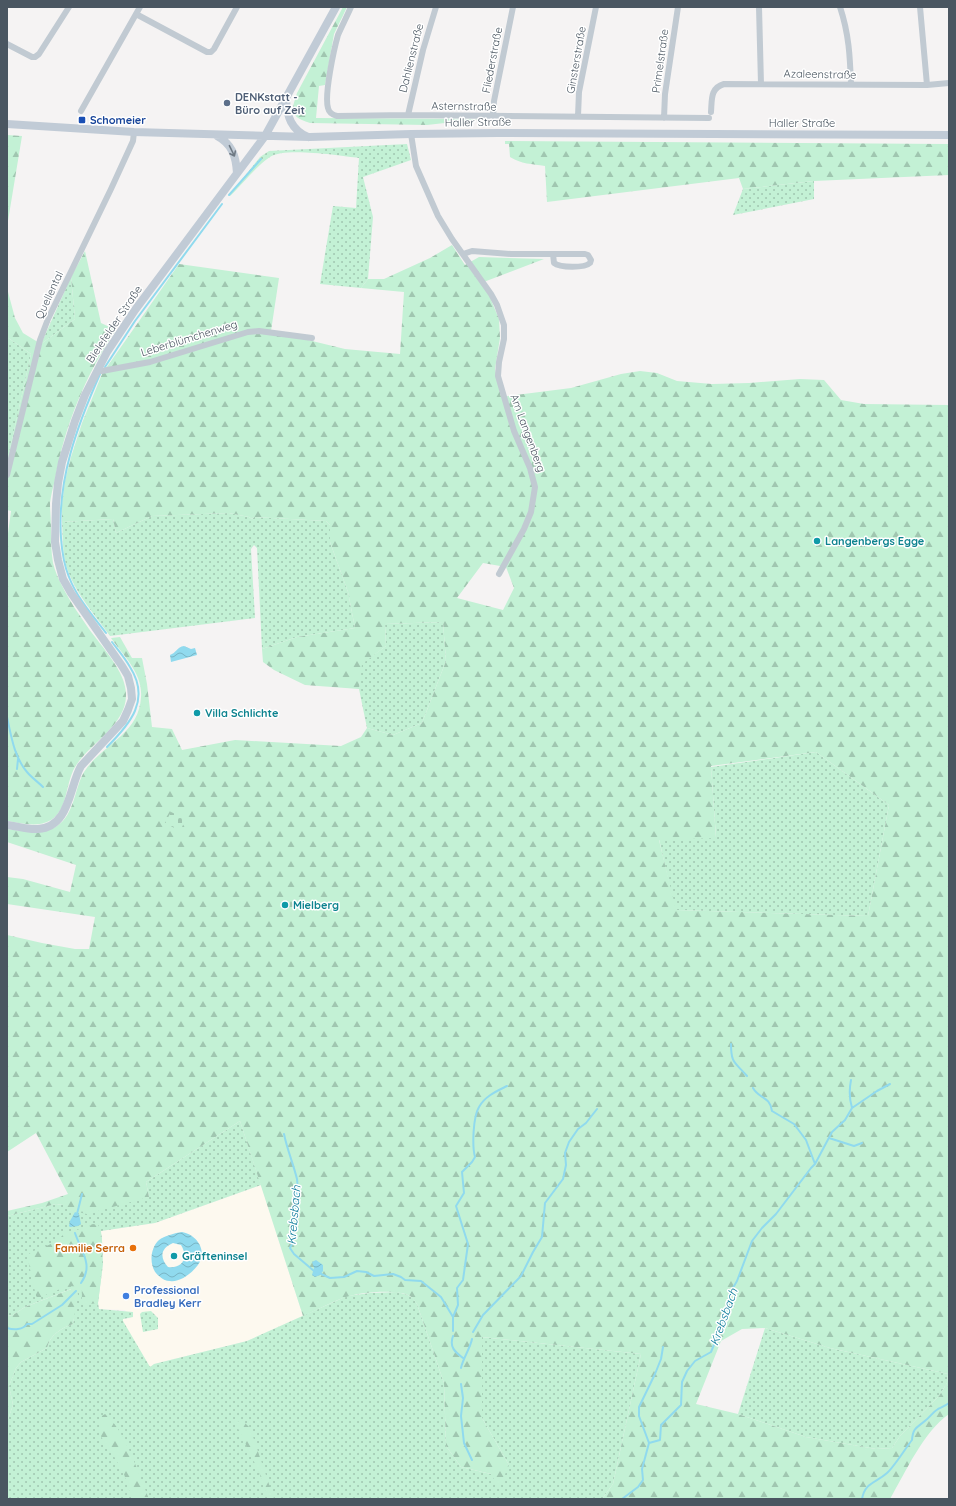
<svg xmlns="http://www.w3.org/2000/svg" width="956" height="1506" font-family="Quicksand,sans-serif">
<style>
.commercial{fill:#fdf9ef}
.grass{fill:url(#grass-dots)}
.forest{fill:url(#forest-firs);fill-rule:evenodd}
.cemetery{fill:url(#cemetery-stones)}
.water{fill:url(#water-waves);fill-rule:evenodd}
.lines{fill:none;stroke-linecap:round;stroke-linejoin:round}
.stream{stroke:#90daee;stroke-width:2}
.minor{stroke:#c1cad2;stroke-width:6}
.secondary{stroke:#c1cbd6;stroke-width:8}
.oneway{stroke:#6e7984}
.service-dot{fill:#5c6f8a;stroke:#fff;stroke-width:1.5}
.transit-dot{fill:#1a4fb4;stroke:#fff;stroke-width:1.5}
.culture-dot{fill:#0f9aa8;stroke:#fff;stroke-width:1.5}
.food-dot{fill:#e8710a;stroke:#fff;stroke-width:1.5}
.shop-dot{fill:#3f7fe0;stroke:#fff;stroke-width:1.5}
.labels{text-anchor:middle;stroke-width:3;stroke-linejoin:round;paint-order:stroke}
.street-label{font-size:11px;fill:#4a5661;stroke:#fff}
.service-label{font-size:11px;font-weight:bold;fill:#4e5e75;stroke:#fff;text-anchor:start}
.transit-label{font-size:11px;font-weight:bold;fill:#164399;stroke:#fff;text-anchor:start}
.culture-label{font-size:11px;font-weight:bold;fill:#0d838f;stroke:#fff;text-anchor:start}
.food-label{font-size:11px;font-weight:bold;fill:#c56008;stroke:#fff;text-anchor:end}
.shop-label{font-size:11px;font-weight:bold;fill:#366cbe;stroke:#fff;text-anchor:start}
.water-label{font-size:12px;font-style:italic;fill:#0c7c9b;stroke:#fff}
</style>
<defs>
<pattern id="grass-dots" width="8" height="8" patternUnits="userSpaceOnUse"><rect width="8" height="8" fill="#c3f1d5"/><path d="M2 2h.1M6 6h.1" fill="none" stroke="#a0c6b0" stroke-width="1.8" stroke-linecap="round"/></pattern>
<pattern id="forest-firs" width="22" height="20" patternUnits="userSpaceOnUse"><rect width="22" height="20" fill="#c3f1d5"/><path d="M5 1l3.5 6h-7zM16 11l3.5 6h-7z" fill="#a0c6b0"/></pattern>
<pattern id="cemetery-stones" width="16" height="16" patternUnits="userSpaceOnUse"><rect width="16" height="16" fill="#c3f1d5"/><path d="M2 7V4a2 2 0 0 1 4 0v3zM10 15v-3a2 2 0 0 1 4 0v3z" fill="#a0c6b0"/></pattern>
<pattern id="water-waves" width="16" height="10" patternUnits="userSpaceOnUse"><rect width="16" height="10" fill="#90daee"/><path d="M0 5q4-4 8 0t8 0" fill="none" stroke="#78b4c4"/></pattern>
</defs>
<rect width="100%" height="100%" fill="#f5f3f3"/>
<path class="commercial" d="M261 1185 303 1316 247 1341 154 1364 150 1368 123 1322V1319L131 1318 125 1310 99 1309 98 1303 103 1264 101 1231 155 1223Z"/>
<path class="grass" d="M407 144 411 160 363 177 373 217 368 279 361 288 320 284 333 206 356 208 359 158C340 156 285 147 270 157 257 165 242 185 230 196H229L260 157 269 151Z
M814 181V199L733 215 743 189Z
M71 277 75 319 41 344Z
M7 337 31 354 7 462Z
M229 513 249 517 252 519 254 517 326 521 330 525V542L348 592 355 628 297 637 262 649 257 548 254 545 251 549 255 618 110 636C96 616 76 594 68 571 62 555 63 538 62 522L113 519 116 533 152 516Z
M443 622 446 661 422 723 393 735 367 728 359 689 361 664 386 646 385 624Z
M816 752 889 805 868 916 675 910 659 839 716 837 711 767Z
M240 1121 261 1185 155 1223 101 1231 103 1264 98 1303 99 1309 133 1312V1317L123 1319V1321L150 1367 154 1364 247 1341 347 1296 370 1293 397 1292 408 1295 413 1298 417 1304 444 1383 446 1446 461 1467 491 1474 509 1465 482 1418 481 1337 641 1354 613 1484 602 1499H7V1422L13 1405 9 1386 16 1368 21 1362 47 1348C50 1335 61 1328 73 1324L74 1317 71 1289 25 1307 13 1315 7 1316V1216L56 1204 63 1205 149 1197 146 1182Z
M151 1311 158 1318V1329L143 1332 140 1314 142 1312Z
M765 1328 830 1348 948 1374 947 1383 939 1396 900 1436 892 1448 876 1449 806 1437 738 1414Z"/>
<path class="forest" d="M343 7H347L334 34 325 85 319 86 316 118 480 119 427 125 310 123C289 116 291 112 297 93Z
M7 135 22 136 7 227Z
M505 141 949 144V175L814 181 743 189 739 178 547 202 545 166C532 164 521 164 510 157L509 144H505Z
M452 245 465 265 479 257 544 259 481 283 489 295 499 319 500 338 495 369 501 397 571 388 621 374 640 371 657 373 677 381 712 384 749 383 800 379 824 380 841 400 864 404 949 405V1414C924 1431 905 1473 890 1499H602L613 1484 641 1354 482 1337V1418L509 1465 499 1488 491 1474 461 1467 446 1446 444 1383 417 1304C414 1300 413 1297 408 1295 395 1289 360 1292 346 1297 331 1302 317 1310 303 1316L240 1121 146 1182 149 1197 87 1214 68 1210 63 1205 56 1204 7 1216V1211L42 1203 68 1194 36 1133 7 1152V935L42 943 75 949H89L95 917 7 904V877L23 879 70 892 76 865 7 842V829C22 831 44 835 57 826 75 814 74 789 84 772 102 744 139 735 141 697 143 674 124 656 111 638L120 637 132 658H142L147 684 152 727 172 729 182 750 235 740 341 746 361 737 367 728 393 735 422 723 446 661 443 622 385 624 386 646 362 664 359 689 305 685 274 670 263 662 262 649 297 637 355 628 348 592 330 542V525L326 521 254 517 252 519 249 517 229 513 152 516 116 533 113 519 62 522V505L65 481 71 457 82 423 102 374 179 264 279 278 271 331 345 349 400 354 404 292 361 288 368 279H384L430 258ZM483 563 506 567 514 588 503 610 457 598ZM816 752 889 805 868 916 676 910 659 840 716 838 711 766ZM765 1328 830 1348 948 1374 947 1383 939 1396 900 1436 892 1448 876 1449 806 1437 738 1414 696 1404 721 1341 742 1329Z
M85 251 101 323 116 330C86 374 64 427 55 480 53 487 51 495 50 503 50 511 51 519 51 527 51 539 51 552 53 563 57 579 66 593 74 607 79 614 84 622 89 629 102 647 126 672 126 694 127 724 92 742 77 764 65 780 69 809 51 820 38 828 21 823 7 821V541L11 511 7 510V462L31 354 7 337V288L15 318 23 333 41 344 75 319 71 277Z
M93 1224 98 1225C107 1238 100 1287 98 1303L82 1305C81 1300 83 1294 81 1290 76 1279 47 1295 38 1298L36 1296 28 1260 29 1254C42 1245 55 1247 65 1232L77 1230Z
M74 1288 76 1289 78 1294 73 1324C61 1328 50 1335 47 1348L21 1362 16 1368 9 1386 13 1405 7 1422V1316L13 1315 25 1307Z
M105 1414C124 1428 140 1477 149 1499H132L124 1474 111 1451 104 1442 99 1432 102 1416Z
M237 1421 245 1423 250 1428 274 1499H268L259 1472 236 1424Z"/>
<path class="cemetery" d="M171 812 186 819 180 831 165 823Z"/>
<path class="water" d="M184 646 191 649 195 648 197 655 171 662 170 655C176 653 177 647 184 646Z
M75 1212 79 1214 81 1224 78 1226 70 1227 69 1226 70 1221Z
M182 1232C194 1234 205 1246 201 1259 198 1269 181 1283 170 1281 166 1281 162 1279 159 1276 149 1269 149 1249 159 1240 164 1236 175 1233 182 1232ZM173 1243 181 1245C189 1258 182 1269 168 1267 159 1257 161 1248 173 1243Z
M316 1260 323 1265V1271L320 1275 315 1277 312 1275 314 1268 312 1262Z"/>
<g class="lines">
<path class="stream" d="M229 195 261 159
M105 367 135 321 222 204
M100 374C77 426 57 480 61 538 62 552 64 565 69 577 77 598 93 616 106 633
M7 450V454
M7 717C11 735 14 757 27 772 32 778 38 782 43 787
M107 747C130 724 151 700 130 667 125 658 118 650 112 642
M17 769 18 759
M731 1044C731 1064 735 1062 747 1076
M851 1080C849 1090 849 1098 852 1108
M753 1088C759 1099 770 1096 772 1111L794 1124 806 1140 815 1164
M284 1134C287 1149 293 1163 297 1179 299 1193 294 1208 293 1222 291 1232 296 1239 290 1248L294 1254 314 1271
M829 1138 854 1146 862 1143
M77 1214 82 1194
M75 1233C81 1251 94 1265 81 1283
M319 1273 330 1278 344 1277 357 1271 366 1272 374 1276 393 1274 401 1277 405 1280 421 1281 441 1297 453 1317V1331
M453 1317 458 1305 457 1288 463 1280 468 1244 456 1206 464 1193 462 1172 472 1162 475 1157C472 1146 473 1117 479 1107 485 1096 497 1091 507 1086
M7 1328C14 1330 23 1330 27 1324H32L62 1305 76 1291
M473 1332 483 1315 521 1276 533 1252 542 1237 545 1203 563 1179 566 1165 565 1153 569 1142 578 1129 586 1123 597 1109
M453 1336C449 1347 455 1352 463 1358
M461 1368C463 1358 470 1349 472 1339
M461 1384 463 1398 461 1416 464 1443 472 1460
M649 1443 660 1440 661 1425 681 1405 682 1382 687 1371 695 1361 711 1352 722 1325 730 1293 737 1281 752 1241 762 1228 776 1214 811 1168 815 1164 832 1132 845 1120 852 1108 877 1091 890 1084
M622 1499 638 1487 643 1480 642 1469 649 1443 639 1416V1407L655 1374 661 1359 663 1347
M862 1499C865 1482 876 1483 887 1473 894 1467 905 1449 912 1440 913 1427 917 1428 926 1420 930 1417 933 1412 938 1409 942 1407 945 1406 949 1403"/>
<path class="minor" d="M351 7C347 16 342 26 338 35 334 49 324 95 328 108 329 113 333 115 337 116L408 115 709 118
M759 7 761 84
M840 7C849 34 850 57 851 84
M920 7 927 85
M136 14 207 52H211L214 49 237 7
M7 44 32 57H35L39 54 69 7
M81 111 140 7
M711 112C712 100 710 88 724 84L927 85 949 83
M408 115 423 50 436 7
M578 116 579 92 596 7
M493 117 494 101 513 7
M664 118 665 94 678 7
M411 134 416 166 438 216 452 239 491 294 497 305 504 325V339L499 362 498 376 514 431 530 468 535 487 531 512 524 529 499 574
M463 254 472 251 511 254H585L588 255 591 260 590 263C585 268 560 268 554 263L553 254
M97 370 102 371 150 362 248 332 259 331 312 338
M7 475 40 340 48 319 111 189 133 141 134 132"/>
<path class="secondary" d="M286 100C287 116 291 130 308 137
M7 124 134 132 310 137 411 134 498 133 949 135
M217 136C232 144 236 156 237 173
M7 825C17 826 28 830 38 829 70 827 69 787 81 766L123 721 128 710 132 699 131 688 128 676 122 666 71 593 63 579 58 560 55 542 56 504 58 483 62 462 75 421 85 395 107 352 135 310 265 136 336 7"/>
</g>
<defs><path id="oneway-shaft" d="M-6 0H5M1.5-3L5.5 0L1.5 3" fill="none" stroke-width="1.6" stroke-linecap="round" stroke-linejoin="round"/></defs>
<use class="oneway" href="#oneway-shaft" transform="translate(232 151) rotate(64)"/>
<circle class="service-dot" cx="227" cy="103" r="4"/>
<rect class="transit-dot" x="78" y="116" width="8" height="8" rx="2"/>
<g class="culture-dot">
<circle cx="817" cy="541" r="4"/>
<circle cx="197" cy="713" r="4"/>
<circle cx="285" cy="905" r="4"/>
<circle cx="174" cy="1256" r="4"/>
</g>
<circle class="food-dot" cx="133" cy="1248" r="4"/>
<circle class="shop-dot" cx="126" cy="1296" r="4"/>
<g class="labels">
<g class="street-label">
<text transform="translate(411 58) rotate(-76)" y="4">Dahlienstraße</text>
<text transform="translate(492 60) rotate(-79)" y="4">Fliederstraße</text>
<text transform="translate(576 60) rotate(-80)" y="4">Ginsterstraße</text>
<text transform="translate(660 61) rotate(-82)" y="4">Primelstraße</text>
<text transform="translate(820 74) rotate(1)" y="4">Azaleenstraße</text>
<text transform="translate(464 106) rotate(1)" y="4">Asternstraße</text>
<text transform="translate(478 122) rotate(-1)" y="4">Haller Straße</text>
<text x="802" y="127">Haller Straße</text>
<text transform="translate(49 295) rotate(-65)" y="4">Quellental</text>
<text transform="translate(114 324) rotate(-56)" y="4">Bielefelder Straße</text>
<text transform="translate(189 338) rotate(-17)" y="4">Leberblümchenweg</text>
<text transform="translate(528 433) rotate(70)" y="4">Am Langenberg</text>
</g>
<g class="service-label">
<text x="235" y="101">DENKstatt -<tspan x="235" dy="13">Büro auf Zeit</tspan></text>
</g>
<g class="transit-label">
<text x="90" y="124">Schomeier</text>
</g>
<g class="culture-label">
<text x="825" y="545">Langenbergs Egge</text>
<text x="205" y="717">Villa Schlichte</text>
<text x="293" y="909">Mielberg</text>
<text x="182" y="1260">Gräfteninsel</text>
</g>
<g class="food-label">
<text x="125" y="1252">Familie Serra</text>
</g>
<g class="shop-label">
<text x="134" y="1294">Professional<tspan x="134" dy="13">Bradley Kerr</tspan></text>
</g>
<g class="water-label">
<text transform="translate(294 1215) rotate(-85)" y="4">Krebsbach</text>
<text transform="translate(724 1317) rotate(-70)" y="4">Krebsbach</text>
</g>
</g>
<rect width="956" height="1506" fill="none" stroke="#4a5661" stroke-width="16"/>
</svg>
